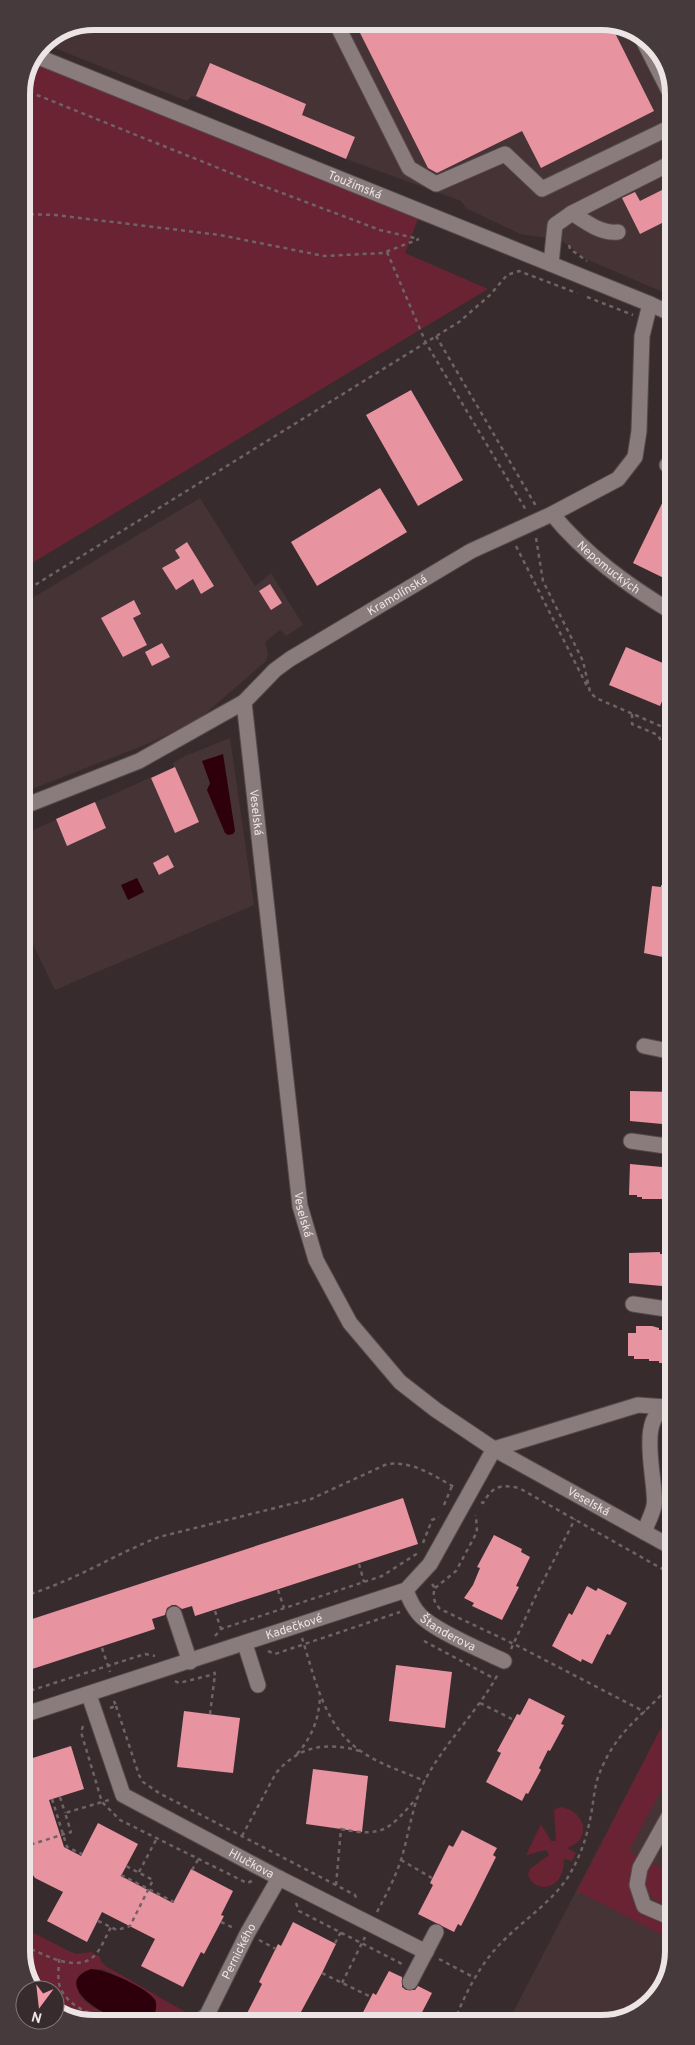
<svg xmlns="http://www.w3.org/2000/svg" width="695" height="2045" font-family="Overpass,sans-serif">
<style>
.built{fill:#463335}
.green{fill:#6a2333;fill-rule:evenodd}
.water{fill:#2e000b}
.building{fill:#e793a0}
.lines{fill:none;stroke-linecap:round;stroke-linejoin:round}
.minor-casing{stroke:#544a4b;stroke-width:17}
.path{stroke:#6f6465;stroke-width:2.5;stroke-dasharray:4 4;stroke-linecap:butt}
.minor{stroke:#8a7b7d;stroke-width:15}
.labels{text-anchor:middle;stroke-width:5;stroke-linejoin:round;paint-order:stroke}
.street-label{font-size:12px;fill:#ece4e5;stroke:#382b2d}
.rim{fill:none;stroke:#ece4e5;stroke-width:6}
</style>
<rect width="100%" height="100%" fill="#382b2d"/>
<path class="built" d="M94 21H607L649 39 671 75 672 296 586 259 561 240 520 234 466 208 461 201 346 159 192 96 187 101 42 43Z
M200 498 255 586 271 573 303 625 286 636 280 630 265 642 268 653 266 661 200 718 152 742 22 793V604Z
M230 738 254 905 55 990 22 922V835L174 767 173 763 185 756Z
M673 1705 674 1952 659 1996 620 2021 508 2022Z"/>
<path class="green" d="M34 62 419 216 405 253 488 289 22 569 21 89Z
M673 1705 674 1766 629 1851 639 1857C618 1899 638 1911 674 1930V1941L577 1891Z
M560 1807C578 1809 591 1827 578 1842 575 1845 570 1847 567 1848L576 1853 572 1861 564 1859C563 1864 564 1870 561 1875 554 1891 532 1891 528 1874L530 1869 549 1855 546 1850 526 1855 541 1824 551 1841H556L554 1810Z
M668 1856 674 1859V1905C660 1906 642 1895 645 1878 645 1873 650 1868 652 1863L661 1868Z
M24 1928 71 1952 77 1954 91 1952 100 1957 101 1962 107 1967C133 1981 158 1997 184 2011 194 2016 204 2014 211 2023L88 2024 55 2010V1990H36L24 1970ZM102 1969 126 1980 154 1999C159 2008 154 2014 149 2021 131 2025 90 2011 80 1995 78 1992 78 1987 77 1983L82 1974Z"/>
<path class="water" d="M223 754 235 831 233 834 228 835 225 833 207 790 210 783 202 761Z
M137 878 144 892 128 900 121 885Z
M91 1969C105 1969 148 1988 155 2000 158 2006 155 2014 152 2019 129 2036 42 1986 91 1969Z"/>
<path class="building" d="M354 21H607L610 23 654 111 541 168 522 131 437 173 428 168Z
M210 63 306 104 302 115 355 137 346 159 196 96Z
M672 185V218L640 234 622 198 635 192 640 201Z
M411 390 463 480 418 506 366 415Z
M672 483V582L633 563Z
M380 488 407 532 317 586 291 542Z
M187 542 214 586 201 594 193 579 176 590 162 568 180 558 175 550Z
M270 584 282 603 271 610 259 591Z
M134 600 141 614 133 618 147 645 123 657 101 618Z
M162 643 170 657 152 666 145 652Z
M626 647 672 667V678L660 706 609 685Z
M175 767 199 822 175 833 151 778Z
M95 802 106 828 67 846 56 819Z
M168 855 174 867 159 875 153 863Z
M661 885 672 887V959L644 953 652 886 661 887Z
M630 1091 673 1092V1125L630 1121Z
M630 1164 673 1168V1199H642V1197H637V1195H629Z
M660 1252V1254H673V1287L629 1283V1253Z
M636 1326H652L659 1328V1330H673V1363H659V1361H649V1359H634V1356H628V1333H636Z
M403 1498 418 1544 195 1616 192 1606 182 1609 176 1605H172L167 1608 165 1615 152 1619 155 1629 23 1672V1622Z
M494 1535 522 1549 521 1552 530 1557 516 1586 519 1587 502 1620 472 1606 474 1603 464 1598 473 1585 480 1568 477 1567Z
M587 1586 596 1591 598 1588 627 1603 610 1635 607 1634 592 1664 582 1659 581 1662 552 1646 569 1613 572 1615Z
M396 1665 452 1672 445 1728 389 1721Z
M529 1698 565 1716 561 1724 564 1725 550 1751 548 1750 539 1768 541 1770 528 1794 526 1793 522 1801 486 1782 501 1753 497 1751 517 1714 520 1715Z
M184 1711 240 1718 233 1773 177 1767Z
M71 1746 84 1789 49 1800 64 1847 81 1856 98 1823 138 1844 121 1876 173 1903 191 1869 233 1891 221 1915 224 1916 204 1954 201 1952 183 1987 141 1966 155 1939 102 1912 87 1942 47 1921 63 1892 35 1878 30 1871 24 1852 23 1761Z
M313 1769 368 1776 362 1832 306 1824Z
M462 1830 497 1848 493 1855 496 1857 475 1899 461 1926 458 1924 454 1932 418 1914 433 1885 430 1883 449 1845 453 1847Z
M293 1922 336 1944 322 1973 295 2023H242L262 1984 259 1982 278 1944 281 1946Z
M389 1971 402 1977V1987L406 1990H415L418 1986 432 1993 417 2022H358L373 1993 376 1995Z"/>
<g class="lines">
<defs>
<g id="minor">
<path d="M335 21 409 168 436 184 505 154 542 189 671 127"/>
<path d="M641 36 671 95"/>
<path id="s1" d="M36 56 650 304 672 314"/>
<path d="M572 213C586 222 601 234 618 232"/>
<path d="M551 264 555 225 572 213 671 163"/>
<path d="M667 465 672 461"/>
<path id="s2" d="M552 514C586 555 627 585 672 612"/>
<path id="s3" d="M244 702 300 1206 316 1260 350 1323 400 1382 436 1410 494 1449 673 1548"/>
<path id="s4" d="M22 807 139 761 244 702 275 670 290 659 471 551 552 514 618 479 635 457 639 431 642 336 650 304"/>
<path d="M644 1046 673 1052"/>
<path d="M631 1141 673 1147"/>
<path d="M633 1304 673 1310"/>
<path d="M494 1449 638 1405 666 1407"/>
<path d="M644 1532C647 1524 652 1515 654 1506 658 1484 633 1411 672 1406"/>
<path id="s5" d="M406 1590C409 1599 413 1607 419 1614 433 1630 483 1651 504 1661"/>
<path d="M174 1614 190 1662"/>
<path d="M245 1644 258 1685"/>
<path id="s6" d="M89 1695 123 1795 279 1878 426 1952"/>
<path id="s7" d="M23 1715 406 1590 430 1564 494 1449"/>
<path d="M674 1807 640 1868 637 1885 644 1906 674 1919"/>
<path d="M410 1982 436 1932"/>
<path id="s8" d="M197 2023 207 2015 247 1934 279 1878"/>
</g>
</defs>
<use href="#minor" class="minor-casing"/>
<path class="path" d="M22 89 258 184 380 230 419 239
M22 214 55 215 220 235 324 256 383 253 419 239
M569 245 570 249 587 261
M387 252 426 343 526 510
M587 297 633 315
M436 336 536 506
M536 538 543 581 583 661 590 692 596 698 672 731
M516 546 588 688
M22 593 459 322 490 295 507 275 519 271 577 293
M632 714V724L658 735 662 743 672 747
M481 1502 483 1503C493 1486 500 1484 519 1488L673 1575
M444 1505 452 1486
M423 1543 432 1520 439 1517
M359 1564 364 1582
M432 1584 435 1588C432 1597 434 1602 440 1609L514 1644 645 1712
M435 1588 456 1571 477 1532 476 1515
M278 1590 284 1608
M23 1596C71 1583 113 1555 159 1537L311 1499 387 1464C414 1461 434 1476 456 1488
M215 1611 221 1629
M215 1636 221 1629 382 1576 418 1553
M302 1638C315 1678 324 1727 362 1752 381 1765 404 1772 425 1781
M424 1641 495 1679
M102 1648 110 1672
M511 1649 538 1591 575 1519
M268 1651 275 1654 400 1612
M175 1681 179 1683 215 1674 213 1669
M23 1684 26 1692
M23 1693 145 1654 155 1656
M480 1703 512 1719
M116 1706 139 1775 143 1782 159 1793 355 1895 357 1900
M110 1708 116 1706 114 1701
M210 1714 215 1674
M83 1726 81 1732 102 1802 120 1820 247 1883 252 1881
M297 1754C312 1737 319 1719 320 1696
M60 1797 65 1813
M52 1799 67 1847 82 1854
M242 1836 276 1773C300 1745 326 1742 360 1751
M23 1847 71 1832 65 1813 109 1800
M401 1860 432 1878
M192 1870 199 1858
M139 1872 157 1838
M121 1875 174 1902
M336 1885 341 1829C384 1838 389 1829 417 1798
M296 1903 299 1911 404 1965
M377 1912C386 1895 395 1878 401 1860 409 1834 412 1806 424 1782 444 1743 477 1713 498 1674
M98 1921 117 1930 130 1926 153 1880 126 1866
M221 1922 234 1928
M259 1940 276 1949
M335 1943 341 1932
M24 1946C44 1954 78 1975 96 1954 102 1947 106 1936 111 1927
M59 1959C59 1967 57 1979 60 1987 69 2009 95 2015 115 2023
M439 1959 475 1978
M322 1973 371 1997
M342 1983 365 1937
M454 2022C465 1994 479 1966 500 1944 522 1921 551 1903 568 1877 581 1856 588 1834 592 1809 594 1797 595 1783 600 1772 606 1757 615 1742 626 1730 641 1713 659 1700 673 1681"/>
<use href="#minor" class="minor"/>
</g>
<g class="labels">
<g class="street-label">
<text dy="4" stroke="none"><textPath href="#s1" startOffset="344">Toužimská</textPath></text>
<text dy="4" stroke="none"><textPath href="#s2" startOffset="78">Nepomuckých</textPath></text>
<text dy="4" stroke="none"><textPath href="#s4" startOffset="434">Kramolínská</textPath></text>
<text dy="4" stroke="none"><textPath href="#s3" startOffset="111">Veselská</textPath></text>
<text dy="4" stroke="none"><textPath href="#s3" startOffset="516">Veselská</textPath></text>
<text dy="4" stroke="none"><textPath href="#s3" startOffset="936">Veselská</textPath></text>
<text dy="4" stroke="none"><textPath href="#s7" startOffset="285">Kadečkové</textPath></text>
<text dy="4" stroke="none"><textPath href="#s5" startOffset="62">Štanderova</textPath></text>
<text dy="4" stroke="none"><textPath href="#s6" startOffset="251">Hlučkova</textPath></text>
<text dy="4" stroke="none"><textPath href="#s8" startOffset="84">Pernického</textPath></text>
</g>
</g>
<path d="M0 0H695V2045H0ZM94 30H601A64 64 0 0 1 665 94V1951A64 64 0 0 1 601 2015H94A64 64 0 0 1 30 1951V94A64 64 0 0 1 94 30Z" fill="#463a3c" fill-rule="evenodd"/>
<path class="rim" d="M94 30H601A64 64 0 0 1 665 94V1951A64 64 0 0 1 601 2015H94A64 64 0 0 1 30 1951V94A64 64 0 0 1 94 30Z"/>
<g transform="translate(40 2005) rotate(195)"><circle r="24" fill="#382b2d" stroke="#807577"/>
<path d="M0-4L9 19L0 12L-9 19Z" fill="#f39aa8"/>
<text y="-8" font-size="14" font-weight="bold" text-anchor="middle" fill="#ece4e5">N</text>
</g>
</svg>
